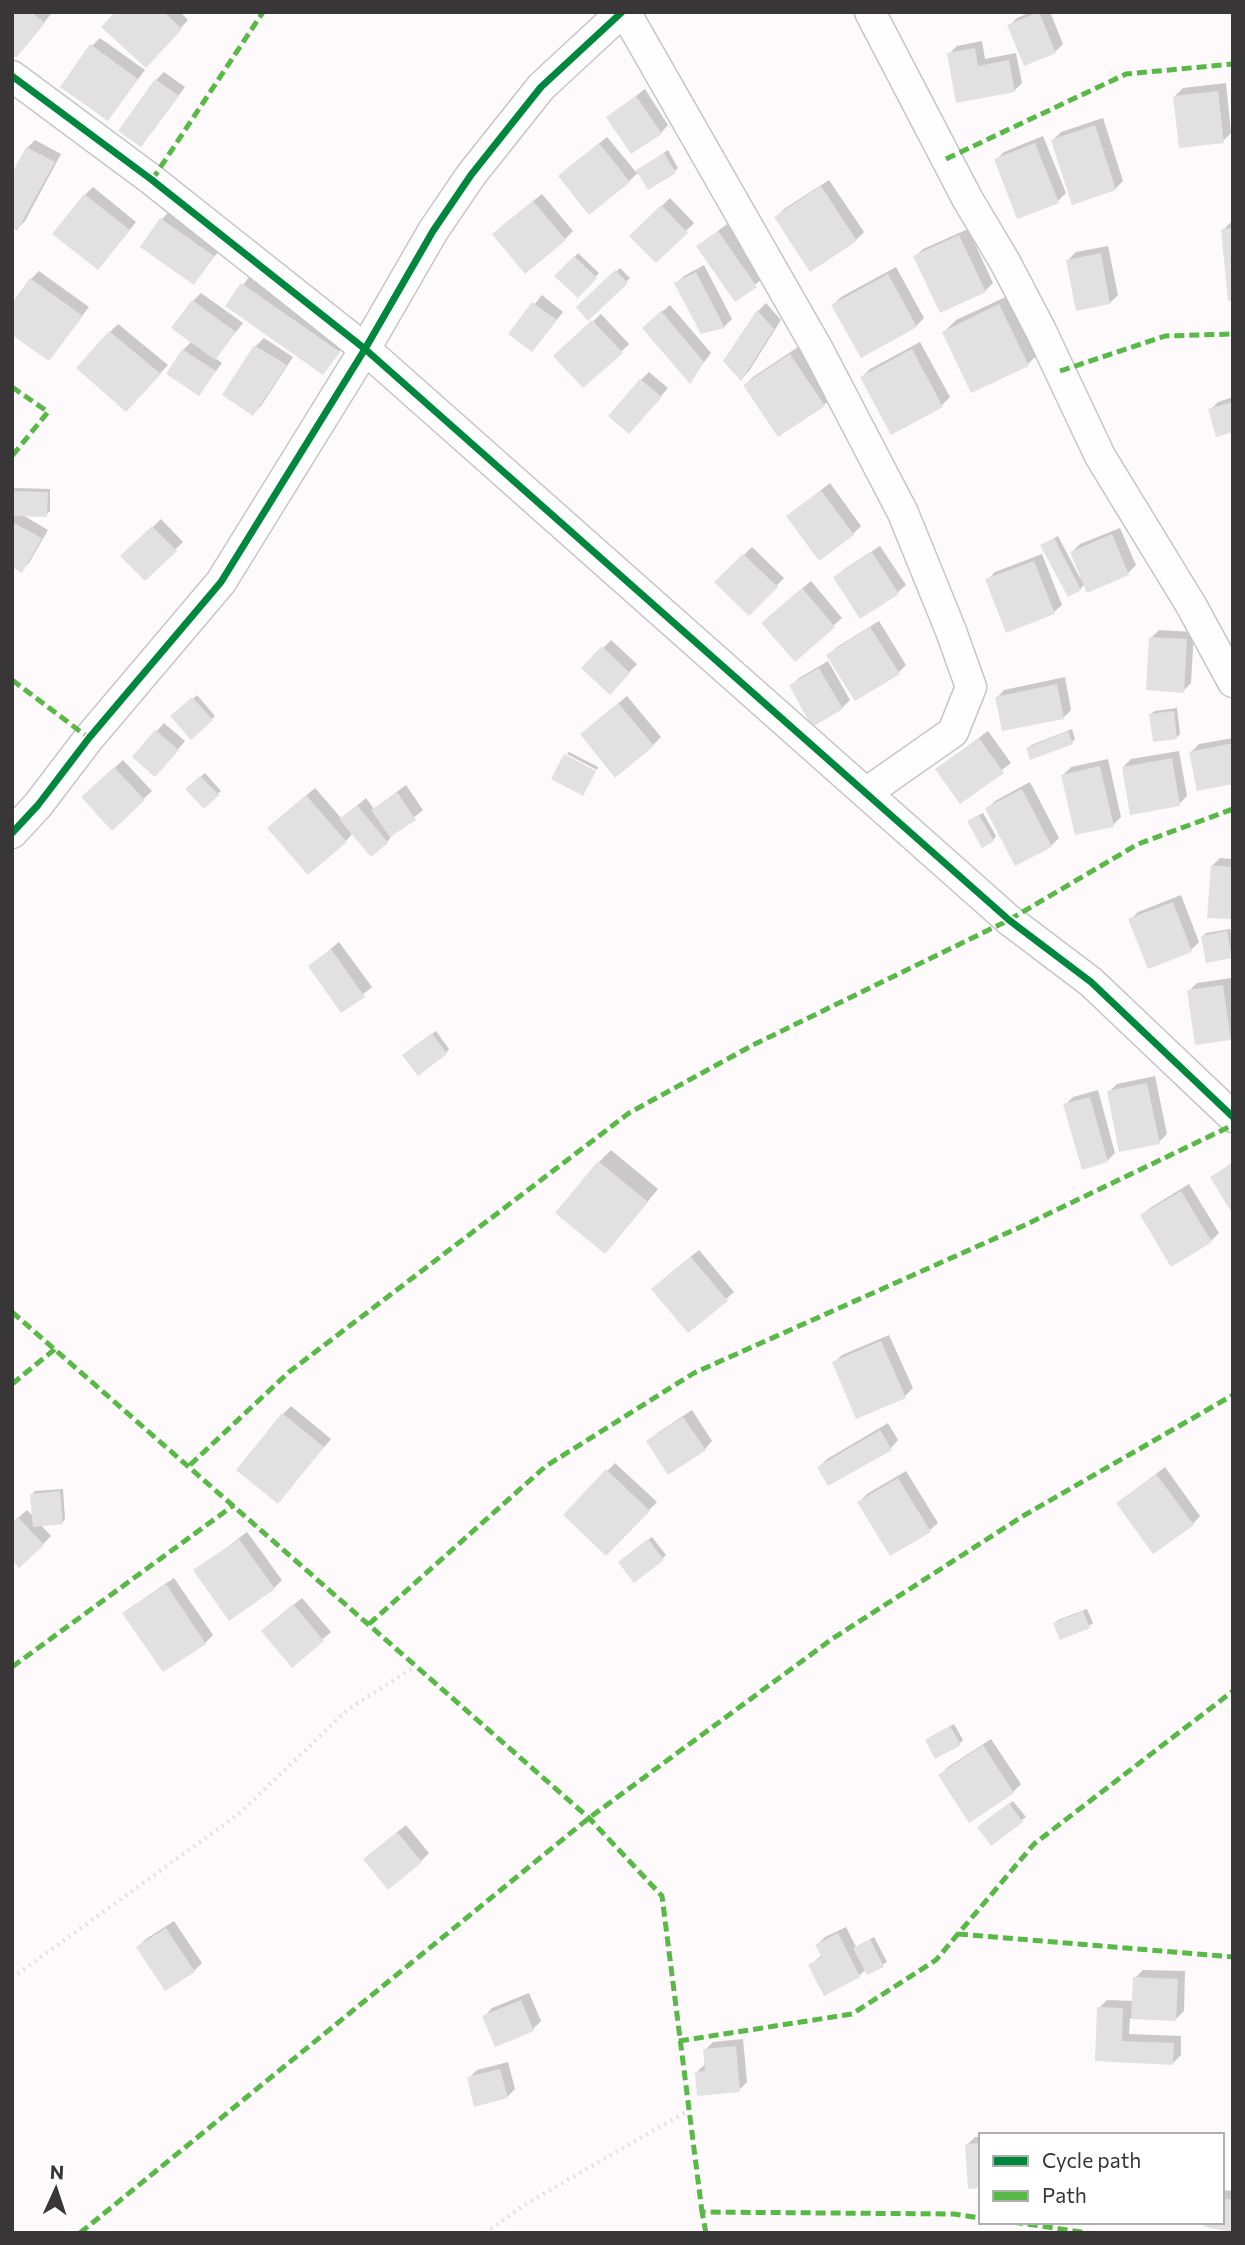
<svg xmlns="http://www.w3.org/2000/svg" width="1245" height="2245" font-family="Commissioner,sans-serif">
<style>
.shadow{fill:#0003}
.building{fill:#e1e1e2}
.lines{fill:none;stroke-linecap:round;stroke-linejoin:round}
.minor-casing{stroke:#c7c5c6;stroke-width:33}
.path{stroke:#e2e1e2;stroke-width:4.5;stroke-dasharray:2 5;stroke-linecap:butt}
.minor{stroke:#fffeff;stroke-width:30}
.quiet{stroke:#58b947;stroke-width:5;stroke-dasharray:10 5;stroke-linecap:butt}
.cycleway-casing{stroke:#fff;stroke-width:11}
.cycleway{stroke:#00873e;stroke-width:7}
</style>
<rect width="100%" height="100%" fill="#fefafc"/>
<path class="shadow" d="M12 12H49L51 14 24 47Z
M118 12H180L188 20 154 58Z
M1031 12H1050L1063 44 1055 52 1009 26 1017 18Z
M100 38 145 70 108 119 92 46Z
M982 41 985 59 1016 53 1022 83 1014 91 949 54 957 46Z
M164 72 185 87 141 145 156 80Z
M1226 83 1231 133 1223 141 1175 96 1183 88Z
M645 89 668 125 661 133 608 117Z
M1103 118 1123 181 1115 189 1053 140 1061 132Z
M1043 136 1066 193 1058 201 996 160 1004 152Z
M607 137 636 172 668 150 678 168 675 171 639 172 629 181 568 168Z
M35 140 61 154 25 221 17 229 27 148Z
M829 180 864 232 856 240 777 217 784 209Z
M93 187 136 222 105 260 85 195Z
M542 194 573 231 565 239 502 226Z
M670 198 694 223 656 261 631 236Z
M169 212 221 248 194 283 161 220Z
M1233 220V299L1223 230Z
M727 224 764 278 735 299 698 246Z
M968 229 993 283 985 291 915 257 923 249Z
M1108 246 1118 295 1110 303 1068 260 1076 252Z
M578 253 599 273 578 296 557 276Z
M704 265 732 319 724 327 676 284 684 276Z
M896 267 924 318 916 326 833 305 841 297Z
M620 268 630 278 588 318 578 307Z
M39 271 89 307 49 359 31 279Z
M250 276 346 343 323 373 227 306Z
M201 293 243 323 215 358 222 363 199 394 183 350 192 341 193 301Z
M1012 294 1040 352 1028 364 944 332 956 320Z
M542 295 563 312 532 350 511 334Z
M766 303 781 320 749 371 742 379 726 361 758 311Z
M670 305 711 353 690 381 652 320Z
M601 314 629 344 621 352 564 348Z
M118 324 168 365 134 401 110 332Z
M264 338 293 357 261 406 253 413 224 394 256 346Z
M920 342 950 397 942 405 862 377 870 369Z
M798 347 832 397 824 405 779 435 745 385 753 377Z
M649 372 668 388 637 424 641 380Z
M1233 397V430L1210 410 1218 402Z
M830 483 861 526 853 534 788 516Z
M15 488 50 489V511L46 515 21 514 48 530 29 563 21 571 12 565V519L17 514 12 491Z
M161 519 183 542 145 579 123 556Z
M1120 528 1136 565 1128 573 1085 584 1080 589 1043 545 1058 536 1080 578 1083 577 1072 552 1080 544Z
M880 546 906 585 898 592 835 578 843 570Z
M752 547 784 578 749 614 717 582Z
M1042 554 1062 605 1054 612 987 580 995 572Z
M811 581 842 618 795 660 771 615Z
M879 621 906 665 898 673 829 655 837 647Z
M1159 630 1194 632 1191 683 1183 691 1151 638Z
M611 640 637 664 610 692 584 668Z
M828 661 850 700 842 708 791 686 799 678Z
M1065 677 1071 710 1063 718 997 698 1004 690Z
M197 695 215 716 192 737 173 717Z
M627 696 661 737 653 745 590 727Z
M1177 708 1180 734 1177 737 1151 714 1155 711Z
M164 723 185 741 163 767 134 757Z
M1072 729 1075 739 1072 742 1028 749 1031 745Z
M988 731 1011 763 960 801 937 769Z
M1233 738V782L1191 752 1199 744Z
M1179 751 1187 796 1179 804 1123 767 1131 759Z
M569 752 598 767 597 770 567 754Z
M1108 759 1121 817 1113 825 1063 775 1071 767Z
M123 760 152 791 112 828 91 789Z
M205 773 221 791 204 806 188 789Z
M1030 782 1059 838 1051 846 987 809 995 801Z
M406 785 423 810 394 833 387 842 353 833 346 841 278 820 315 788 342 819 366 798 374 809Z
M983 813 996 836 993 840 973 818Z
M1220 858 1233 859V917L1212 866Z
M1181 895 1199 942 1191 950 1149 967 1130 920 1138 912Z
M1230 929 1233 941 1232 956 1203 936 1206 933Z
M339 942 372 987 342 1011 310 966Z
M1231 978 1233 1036 1230 1038 1189 991 1197 983Z
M436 1031 449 1049 446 1053 408 1051Z
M1155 1076 1167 1134 1159 1142 1109 1092 1117 1084Z
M1098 1090 1115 1153 1107 1161 1065 1105 1073 1097Z
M611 1150 658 1189 617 1239 599 1162Z
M1233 1162V1211L1212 1177Z
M1189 1184 1219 1233 1211 1241 1142 1215 1150 1208Z
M699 1250 734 1292 726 1299 661 1281Z
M889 1335 913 1388 905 1396 834 1363 842 1355Z
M291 1406 331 1439 278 1502 283 1414Z
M692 1410 712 1441 705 1449 648 1441 656 1434Z
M888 1423 898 1440 891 1448 819 1467 827 1459Z
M615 1463 657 1502 606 1554 565 1515Z
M1165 1467 1200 1516 1193 1524 1118 1503Z
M906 1471 938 1523 930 1530 859 1502 867 1494Z
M63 1489 65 1519 62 1523 40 1524 51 1536 43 1544 12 1523 27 1510 34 1517 32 1494 35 1491Z
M247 1532 282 1580 274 1588 196 1571Z
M652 1537 666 1555 662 1559 624 1558Z
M174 1578 213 1635 205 1643 125 1613 133 1606Z
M302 1598 331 1632 292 1665 271 1623Z
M1087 1609 1093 1623 1089 1626 1055 1623 1058 1620Z
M954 1724 963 1740 960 1743 930 1737Z
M991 1739 1021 1784 1013 1792 940 1775 948 1767Z
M1013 1801 1026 1817 991 1843 982 1824Z
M406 1825 429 1853 421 1861 373 1852Z
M174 1921 202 1963 194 1971 138 1947 146 1939Z
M846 1927 856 1947 874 1937 887 1962 868 1973 866 1969 859 1976 810 1965 822 1955 817 1945 825 1937Z
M1143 1970 1185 1971 1184 2011 1176 2019 1130 2018 1129 2034 1181 2036V2055L1173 2063 1097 2060 1099 2008 1107 2000 1134 2001 1135 1978Z
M529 1993 541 2021 533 2029 485 2016 492 2008Z
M743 2039 747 2082 739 2090 697 2072 705 2064V2050L713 2042Z
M508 2062 515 2089 507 2097 469 2078 477 2070Z
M975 2137H981V2186L967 2145Z
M1222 2190 1233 2191V2230L1222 2222Z"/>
<path class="building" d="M12 12H31L45 23 16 58 12 54Z
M115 12H164L182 29 146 68 101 27Z
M1039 12 1056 53 1024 66 1007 25Z
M90 44 138 79 108 121 60 87Z
M975 48 978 66 1009 60 1015 92 956 103 947 53Z
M155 79 179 96 141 147 118 131Z
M1218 91 1224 143 1179 148 1173 96Z
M636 96 662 134 631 154 606 117Z
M1095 125 1116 190 1072 205 1051 140Z
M599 143 630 182 589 215 558 176Z
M1035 143 1059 203 1017 219 994 159Z
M26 147 55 162 17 231 12 228V173Z
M664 153 676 173 648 190 636 170Z
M821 186 857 241 810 272 774 217Z
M84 194 130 230 98 270 52 234Z
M533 201 566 240 525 274 492 234Z
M661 205 688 233 656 263 629 236Z
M160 218 214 256 194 285 140 247Z
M1233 228V301H1228L1221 229Z
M718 231 757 287 735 302 696 246Z
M959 235 986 292 940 313 913 256Z
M1101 253 1110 304 1076 311 1066 260Z
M574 256 597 278 578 298 554 276Z
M615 270 628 283 588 321 576 307Z
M696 272 725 328 701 334 674 283Z
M888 274 917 327 861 358 831 305Z
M30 278 83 316 49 361 12 335V303Z
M241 283 340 352 323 375 225 306Z
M192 300 236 332 215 360 171 328Z
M532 302 557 320 532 352 508 334Z
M999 304 1029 366 971 393 942 332Z
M757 310 774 329 741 381 723 361Z
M661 311 704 362 690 384 642 328Z
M592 320 623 353 583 388 553 356Z
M109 331 161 374 126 412 76 368Z
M254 345 287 365 253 416 222 395Z
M182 349 216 371 199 396 166 374Z
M912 349 943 407 891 435 860 377Z
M790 354 825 406 778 437 743 385Z
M640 379 662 397 629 434 608 416Z
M1233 402V432L1216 437 1208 409Z
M821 490 854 535 819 561 786 516Z
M12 491 48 492 47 517 12 516Z
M12 522 42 538 22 573 12 567Z
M152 526 177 551 145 581 120 556Z
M1112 534 1129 575 1087 593 1070 552Z
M1054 538 1081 590 1068 597 1040 545Z
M872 552 899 594 860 619 833 577Z
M743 554 778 587 749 616 714 582Z
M1034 561 1055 614 1006 633 985 579Z
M802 588 835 627 795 662 761 623Z
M870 627 900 674 855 701 826 655Z
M1149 637 1187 639 1184 693 1146 690Z
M602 646 630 673 610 695 581 668Z
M819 668 843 709 812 727 789 685Z
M1057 684 1064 719 1002 731 995 697Z
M192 697 213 720 191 740 170 716Z
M618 703 654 746 615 778 580 734Z
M1174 711 1177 739 1153 742 1149 714Z
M155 730 179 750 155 777 132 757Z
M1068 731 1073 744 1030 760 1026 748Z
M979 738 1004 773 960 804 935 769Z
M1233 743V784L1197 791 1189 752Z
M564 754 596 771 583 796 551 779Z
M1172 758 1180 806 1130 815 1122 767Z
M1100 766 1114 827 1075 835 1061 775Z
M114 767 145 800 112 831 81 797Z
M200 776 219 795 204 809 185 789Z
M1022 789 1052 847 1015 866 985 808Z
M397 792 416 820 390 837 371 810Z
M306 795 347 842 308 875 267 828Z
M357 805 388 843 371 857 339 819Z
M979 815 994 841 982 848 967 821Z
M1211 865 1233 867V919L1207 918Z
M1173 902 1192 952 1148 969 1128 919Z
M1227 931 1232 958 1206 963 1201 936Z
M331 949 365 997 341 1013 308 966Z
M1223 985 1231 1040 1195 1045 1187 990Z
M432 1033 447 1054 418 1076 402 1055Z
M1147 1083 1160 1144 1119 1152 1107 1091Z
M1090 1097 1108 1162 1082 1170 1063 1104Z
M598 1161 648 1202 605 1254 555 1213Z
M1233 1163V1215L1210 1177Z
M1181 1191 1212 1242 1171 1267 1140 1215Z
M691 1257 728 1301 688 1333 651 1289Z
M881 1341 906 1398 856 1419 832 1362Z
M282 1413 324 1447 278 1504 236 1470Z
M683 1417 706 1450 668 1475 646 1441Z
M880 1430 892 1450 828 1486 817 1467Z
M606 1469 650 1511 606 1556 563 1515Z
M1156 1474 1194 1525 1153 1554 1116 1503Z
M898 1478 931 1532 890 1556 857 1502Z
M60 1491 63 1524 33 1527 30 1494Z
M18 1517 44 1545 19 1568 12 1560V1522Z
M239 1539 275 1589 229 1621 193 1570Z
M648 1539 664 1560 634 1583 618 1562Z
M166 1584 206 1644 163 1672 122 1613Z
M293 1604 324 1641 292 1668 261 1631Z
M1083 1611 1090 1628 1060 1640 1053 1623Z
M950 1726 961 1745 935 1759 925 1740Z
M983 1745 1014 1793 969 1823 938 1775Z
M1009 1803 1023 1822 991 1846 977 1827Z
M397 1832 422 1862 388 1890 363 1859Z
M166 1928 195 1972 165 1991 136 1947Z
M838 1933 860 1977 824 1996 808 1965 822 1957 815 1945Z
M870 1939 884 1967 867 1975 853 1948Z
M1133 1977 1178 1979 1176 2021 1131 2019Z
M521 2000 534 2031 495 2047 482 2016Z
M1097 2007 1123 2008 1122 2041 1174 2043 1173 2065 1095 2061Z
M736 2046 740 2092 697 2096 695 2072 705 2071 703 2049Z
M500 2069 508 2098 474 2107 467 2077Z
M981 2143V2188L968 2189 965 2144Z
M1222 2198 1233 2200V2232L1204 2227 1205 2222H1222Z"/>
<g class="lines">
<defs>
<path id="minor" d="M625 12 817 348 903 513 951 631 971 687 953 732 866 793
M870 12 968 200 1005 262 1041 331 1100 456 1191 605 1233 682
M12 76 152 180 365 349 1009 920 1091 982 1233 1117
M12 833 38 805 89 738 221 582 365 349 433 231 471 175 541 87 622 12"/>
</defs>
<use href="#minor" class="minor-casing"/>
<path class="path" d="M12 1978 240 1813 347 1710 416 1666
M485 2233 526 2204 689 2110"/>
<use href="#minor" class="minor"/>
<path class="quiet" d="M946 159 1126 74 1233 64
M152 180 263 12
M1060 371 1165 336 1233 334
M12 387 48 412 12 456
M12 680 89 738
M12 1312 589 1818 662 1896 702 2212
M12 1384 55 1349
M190 1465 289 1372 629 1113 753 1045 1009 920 1138 844 1233 809
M369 1624 546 1466 694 1373 1025 1225 1233 1125
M12 1667 234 1505
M958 1934 1233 1957
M679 2041 852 2014 936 1960 1034 1844 1233 1691
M1013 2222 1088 2233
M80 2233 589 1818 832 1639 1023 1516 1233 1395
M706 2233 702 2212 954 2214 981 2218"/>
<defs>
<path id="cycleway" d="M12 76 152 180 365 349 1009 920 1091 982 1233 1117
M12 833 38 805 89 738 221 582 365 349 433 231 471 175 541 87 622 12"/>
</defs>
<use href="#cycleway" class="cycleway-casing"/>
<use href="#cycleway" class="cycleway"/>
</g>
<rect width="1245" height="2245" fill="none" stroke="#393638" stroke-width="28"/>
<rect x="979" y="2133" width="245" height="91" fill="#ffffff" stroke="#b0afaf" stroke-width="2"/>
<rect x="993" y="2156" width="35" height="10" fill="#00873e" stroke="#b0afaf" stroke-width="2"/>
<text x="1042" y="2168" font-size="21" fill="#393638">Cycle path</text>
<rect x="993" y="2191" width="35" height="10" fill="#58b947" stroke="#b0afaf" stroke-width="2"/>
<text x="1042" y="2203" font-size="21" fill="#393638">Path</text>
<g transform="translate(56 2189) rotate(3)" stroke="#ffffff" stroke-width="5" paint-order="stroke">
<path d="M0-5L12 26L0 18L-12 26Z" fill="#393638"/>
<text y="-10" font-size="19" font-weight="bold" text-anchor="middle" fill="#393638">N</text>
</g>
</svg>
